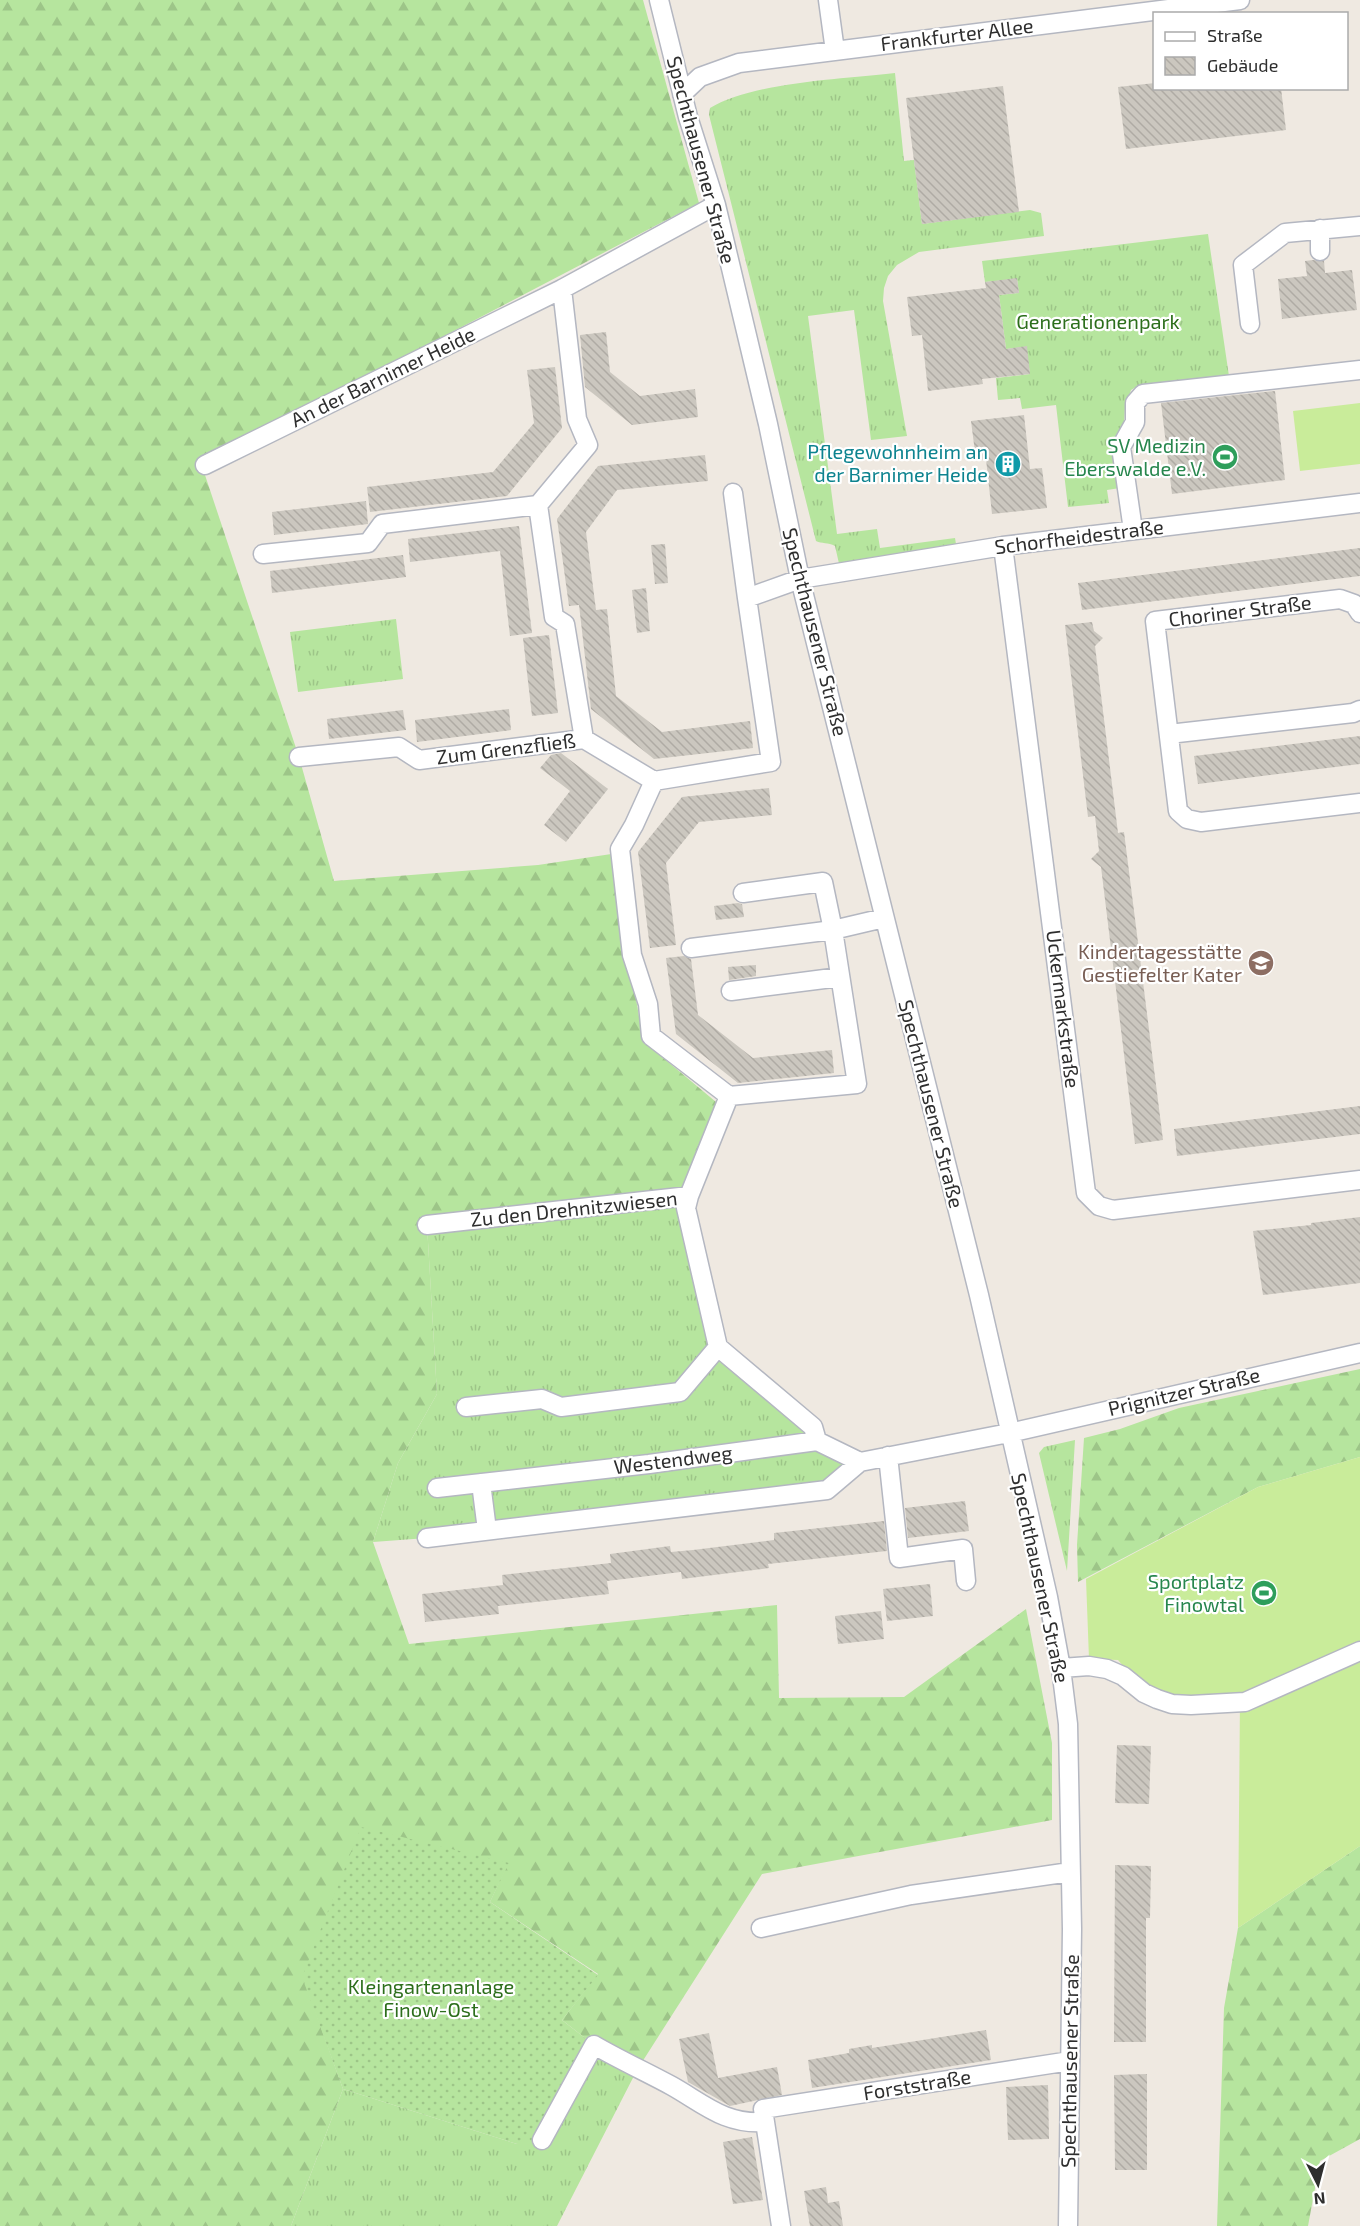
<svg xmlns="http://www.w3.org/2000/svg" width="1360" height="2226" font-family="'Exo 2',sans-serif">
<style>
.grass{fill:url(#grass-tufts)}
.forest{fill:url(#forest-firs)}
.garden{fill:url(#garden-dots)}
.pitch{fill:#c9ec9a}
.building{fill:url(#building-back-hatch)}
.lines{fill:none;stroke-linecap:round;stroke-linejoin:round}
.minor-casing{stroke:#b4b7c1;stroke-width:21}
.minor{stroke:#fff;stroke-width:18}
.labels{text-anchor:middle;stroke-width:4.5;stroke-linejoin:round;paint-order:stroke}
.street-label{font-size:20px;fill:#2e2e2e;stroke:#fff}
.park-label{font-size:20px;fill:#2c6e1b;stroke:#fff}
.leisure-label{font-size:20px;fill:#27864d;stroke:#fff;text-anchor:end}
.culture-label{font-size:20px;fill:#0d838f;stroke:#fff;text-anchor:end}
.education-label{font-size:20px;fill:#785e54;stroke:#fff;text-anchor:end}
</style>
<defs>
<pattern id="grass-tufts" width="24" height="20" patternUnits="userSpaceOnUse" patternTransform="scale(1.5)"><rect width="24" height="20" fill="#b6e59e"/><path d="M3 7l-1-3M5 7V3M7 7l1-3M15 17l-1-3M17 17v-4M19 17l1-3" fill="none" stroke="#9dc588"/></pattern>
<pattern id="forest-firs" width="22" height="20" patternUnits="userSpaceOnUse" patternTransform="scale(1.5)"><rect width="22" height="20" fill="#b6e59e"/><path d="M5 1l3.5 6h-7zM16 11l3.5 6h-7z" fill="#9dc588"/></pattern>
<pattern id="garden-dots" width="8" height="8" patternUnits="userSpaceOnUse" patternTransform="scale(1.5)"><rect width="8" height="8" fill="#b6e59e"/><path d="M2 2h.1M6 6h.1" fill="none" stroke="#9dc588" stroke-width="1.8" stroke-linecap="round"/></pattern>
<pattern id="building-back-hatch" width="6" height="6" patternUnits="userSpaceOnUse" patternTransform="scale(1.5)"><rect width="6" height="6" fill="#cbc7bf"/><path d="M-1 5l2 2M0 0l6 6M5-1l2 2" fill="none" stroke="#afaba4"/></pattern>
</defs>
<rect width="100%" height="100%" fill="#efe9e1"/>
<path class="grass" d="M895 73 904 161 914 160 922 224 1030 210 1041 213 1044 236 919 252 897 265 888 276 884 288 883 301 907 436 871 440 854 310 808 316 837 534 877 529 880 548 955 538 957 550 840 568 835 546C828 542 822 544 816 541L709 115 710 108C753 82 844 79 895 73Z
M1208 234 1229 376 1141 384 1131 390 1125 408 1120 488 1107 490 1109 503 1068 507 1056 405 1022 409 1020 398 998 400 996 378 1030 374 1026 347 1006 349 999 295 1019 293 1017 279 985 282 982 261Z
M396 619 403 679 298 692 290 632Z
M689 1196 718 1347 813 1427 860 1462 827 1490 427 1538 373 1542 398 1463 437 1394 427 1225Z
M1075 1440 1067 1571 1039 1453 1044 1447Z
M594 2045 637 2070 557 2226H291L343 2089 517 2144Z"/>
<path class="forest" d="M0 0H643L699 203 201 463 299 757 334 881 538 865 618 853 629 956 643 1041 716 1102 689 1196 427 1225 437 1394 398 1463 373 1542 409 1644 777 1605 779 1698 904 1697 1026 1609 1052 1743V1820L762 1874 637 2070 594 2045 562 2020 598 1974 490 1902 508 1863 303 1977 343 2089 291 2226H0Z
M1360 1369V1457L1258 1487 1078 1582 1077 1545 1084 1438 1120 1429 1179 1408Z
M1360 1846V2139L1320 2161 1308 2226H1217L1224 2008 1238 1928Z"/>
<path class="garden" d="M361 1827 509 1863 490 1902 598 1975 562 2020 594 2045 542 2140 517 2144 343 2089 302 1977Z"/>
<path class="pitch" d="M1360 403V464L1300 471 1293 411Z
M1360 1457V1846L1238 1928 1240 1699H1173L1138 1683 1118 1660 1089 1659 1086 1579 1258 1487Z"/>
<path class="building" d="M1155 83V88H1281L1286 130 1126 149 1118 87Z
M1003 86 1019 212 922 224 906 98Z
M1313 260 1324 261 1325 273 1352 270 1357 310 1282 319 1278 279 1307 276 1305 261Z
M1017 278 1019 293 999 295 1006 349 1027 346 1030 374 982 379 983 384 928 391 922 335 912 336 907 297 986 288 985 282Z
M606 332 610 372 640 396 695 389 698 417 632 425 585 387 580 335Z
M555 367 562 428 507 496 370 512 367 487 493 472 534 423 527 370Z
M1275 391 1285 480 1172 494 1161 403Z
M1024 415 1030 469 1042 468 1047 508 992 514 986 459 976 460 971 421Z
M705 455 708 481 617 490 586 532 596 610 607 609 616 696 662 732 750 721 753 748 654 759 591 709 579 605 569 606 557 519 598 466Z
M366 501 368 524 274 535 272 512Z
M519 526 532 633 510 636 500 551 410 562 408 539Z
M665 544 668 583 655 584 651 545Z
M1360 548V576L1082 610 1078 583Z
M403 555 406 577 272 593 270 571Z
M646 588 650 631 637 633 632 590Z
M1092 622 1094 631 1103 638 1095 646 1118 833 1124 832 1163 1140 1135 1144 1101 867 1091 859 1099 851 1095 816 1088 817 1065 625Z
M549 635 558 713 532 716 523 638Z
M509 709 511 730 417 742 415 720Z
M403 710 406 730 329 739 327 719Z
M1360 736V764L1198 784 1194 756Z
M561 753 608 789 566 842 544 825 570 791 540 768 551 755Z
M769 788 772 815 699 822 666 863 676 945 650 948 638 852 682 797Z
M738 903 742 904 744 917 716 920 714 906Z
M684 956 691 959 698 1015 753 1058 832 1050 834 1073 738 1083 676 1034 666 958Z
M756 965V976L729 980 728 967Z
M1360 1106V1134L1177 1156 1174 1129Z
M1360 1217V1283L1263 1295 1253 1231 1311 1225V1223Z
M965 1501 969 1531 908 1538 905 1508Z
M884 1521 887 1551 768 1564 769 1568 682 1579 681 1572 607 1581 609 1594 498 1606 499 1614 425 1622 422 1594 503 1585 502 1575 611 1563 610 1554 670 1546 671 1552 693 1550 774 1540V1533Z
M930 1584 933 1616 887 1621 883 1589Z
M881 1611 884 1639 838 1644 835 1616Z
M1117 1745 1151 1746 1149 1804 1115 1803Z
M1115 1865 1151 1866 1150 1918H1146V2042H1114Z
M986 2030 991 2060 812 2088 808 2060 849 2053V2049L872 2045V2048Z
M709 2033 718 2078 777 2067 782 2095 730 2106 688 2082 679 2039Z
M1147 2074V2170H1115L1114 2075Z
M1048 2085 1049 2139 1008 2140 1006 2087Z
M752 2137 763 2200 733 2204 723 2142Z
M826 2187 828 2203 839 2201 843 2226H810L804 2191Z"/>
<g class="lines">
<defs>
<path id="minor" d="M659 0 688 117 716 205 768 424 800 579 979 1295 1048 1597 1061 1668 1068 1724 1072 1929 1068 2226
M828 0 835 51
M682 94 700 77 739 63 1240 0
M1320 229V251
M1250 324 1243 265 1285 233 1360 226
M205 465 562 289 716 205
M733 493 747 598
M538 505 554 617 565 624 584 739
M1133 530 1121 447 1135 422V403L1143 394 1360 370
M1003 546 1086 1193 1099 1206 1113 1210 1360 1180
M263 554 368 543 382 524 538 505 588 445 577 419 562 289
M1360 613 1354 604 1340 599 1155 621 1178 811 1187 819 1201 822 1360 803
M1169 734 1353 713 1360 710
M299 757 399 747 419 760 584 739 654 781 771 762 747 598 800 579 1003 546 1360 503
M654 781 634 825 620 849 632 955 648 1004 651 1036 729 1096
M691 948 833 930 884 918
M731 991 840 977
M689 1196 686 1208 718 1347 813 1427 817 1441
M427 1225 689 1196 729 1096 857 1084 833 930 823 882 743 893
M466 1407 542 1399 561 1407 680 1392 718 1347
M888 1456 899 1558 963 1549 966 1581
M481 1483 487 1530
M437 1488 649 1464 817 1441 860 1462
M427 1538 827 1490 860 1462 1009 1433 1360 1353
M1061 1668 1089 1666 1107 1669 1123 1676 1144 1693 1157 1699 1172 1704 1191 1705 1245 1702 1360 1651
M761 1928 911 1895 1070 1872
M542 2140 594 2045C620 2060 646 2072 672 2086 704 2104 725 2125 765 2122
M781 2226 763 2109 1070 2061"/>
</defs>
<use href="#minor" class="minor-casing"/>
<use href="#minor" class="minor"/>
</g>
<defs>
<symbol id="stadium-disc" viewBox="-11 -11 22 22"><circle r="9.5" fill="#2e9e5b" stroke="#fff"/><path d="M0-5a6.5 5 0 1 0 0 10a6.5 5 0 1 0 0-10ZM-3.5-1.8h7v3.6h-7Z" fill="#fff"/></symbol>
<symbol id="building-disc" viewBox="-11 -11 22 22"><circle r="9.5" fill="#0f9aa8" stroke="#fff"/><path d="M-4-6H4V6H1V3H-1V6H-4ZM-2.5-4.3h1.7v1.8h-1.7ZM.8-4.3h1.7v1.8H.8ZM-2.5-1h1.7V.8h-1.7ZM.8-1h1.7V.8H.8Z" fill="#fff"/></symbol>
<symbol id="school-disc" viewBox="-11 -11 22 22"><circle r="9.5" fill="#8d6e63" stroke="#fff"/><path d="M0-5L7-2L0 1L-7-2ZM-4 1L0 2.5L4 1V4Q0 6-4 4Z" fill="#fff"/></symbol>
</defs>
<g fill-rule="evenodd">
<use href="#stadium-disc" x="1210" y="442" width="30" height="30"/>
<use href="#building-disc" x="993" y="449" width="30" height="30"/>
<use href="#school-disc" x="1246" y="948" width="30" height="30"/>
<use href="#stadium-disc" x="1249" y="1578" width="30" height="30"/>
</g>
<g class="labels">
<g class="street-label">
<text transform="translate(957 35) rotate(-7)" y="7">Frankfurter Allee</text>
<text transform="translate(701 160) rotate(75)" y="7">Spechthausener Straße</text>
<text transform="translate(383 377) rotate(-26)" y="7">An der Barnimer Heide</text>
<text transform="translate(1079 537) rotate(-7)" y="7">Schorfheidestraße</text>
<text transform="translate(1240 611) rotate(-7)" y="7">Choriner Straße</text>
<text transform="translate(815 632) rotate(76)" y="7">Spechthausener Straße</text>
<text transform="translate(506 749) rotate(-7)" y="7">Zum Grenzfließ</text>
<text transform="translate(1063 1009) rotate(83)" y="7">Uckermarkstraße</text>
<text transform="translate(931 1104) rotate(76)" y="7">Spechthausener Straße</text>
<text transform="translate(574 1209) rotate(-6)" y="7">Zu den Drehnitzwiesen</text>
<text transform="translate(1184 1392) rotate(-13)" y="7">Prignitzer Straße</text>
<text transform="translate(673 1460) rotate(-7)" y="7">Westendweg</text>
<text transform="translate(1040 1578) rotate(78)" y="7">Spechthausener Straße</text>
<text transform="translate(1070 2061) rotate(-89)" y="7">Spechthausener Straße</text>
<text transform="translate(917 2085) rotate(-9)" y="7">Forststraße</text>
</g>
<g class="park-label">
<text x="1098" y="329">Generationenpark</text>
<text x="431" y="1994">Kleingartenanlage<tspan x="431" dy="23">Finow-Ost</tspan></text>
</g>
<g class="leisure-label">
<text x="1206" y="453">SV Medizin<tspan x="1206" dy="23">Eberswalde e.V.</tspan></text>
<text x="1244" y="1589">Sportplatz<tspan x="1244" dy="23">Finowtal</tspan></text>
</g>
<g class="culture-label">
<text x="988" y="459">Pflegewohnheim an<tspan x="988" dy="23">der Barnimer Heide</tspan></text>
</g>
<g class="education-label">
<text x="1242" y="959">Kindertagesstätte<tspan x="1242" dy="23">Gestiefelter Kater</tspan></text>
</g>
</g>
<rect x="1153" y="12" width="195" height="78" fill="#ffffff" stroke="#ababab" stroke-width="1.5"/>
<rect x="1165" y="32" width="30" height="9" fill="#ffffff" stroke="#ababab" stroke-width="1.5"/>
<text x="1207" y="42" font-size="18" fill="#2e2e2e">Straße</text>
<rect x="1165" y="57" width="30" height="18" fill="url(#building-back-hatch)" stroke="#ababab" stroke-width="1.5"/>
<text x="1207" y="72" font-size="18" fill="#2e2e2e">Gebäude</text>
<g transform="translate(1318 2184) rotate(174)" stroke="#ffffff" stroke-width="4.5" paint-order="stroke">
<path d="M0-4.5L10 22L0 15L-10 22Z" fill="#2e2e2e"/>
<text y="-9" font-size="16" font-weight="bold" text-anchor="middle" fill="#2e2e2e">N</text>
</g>
</svg>
